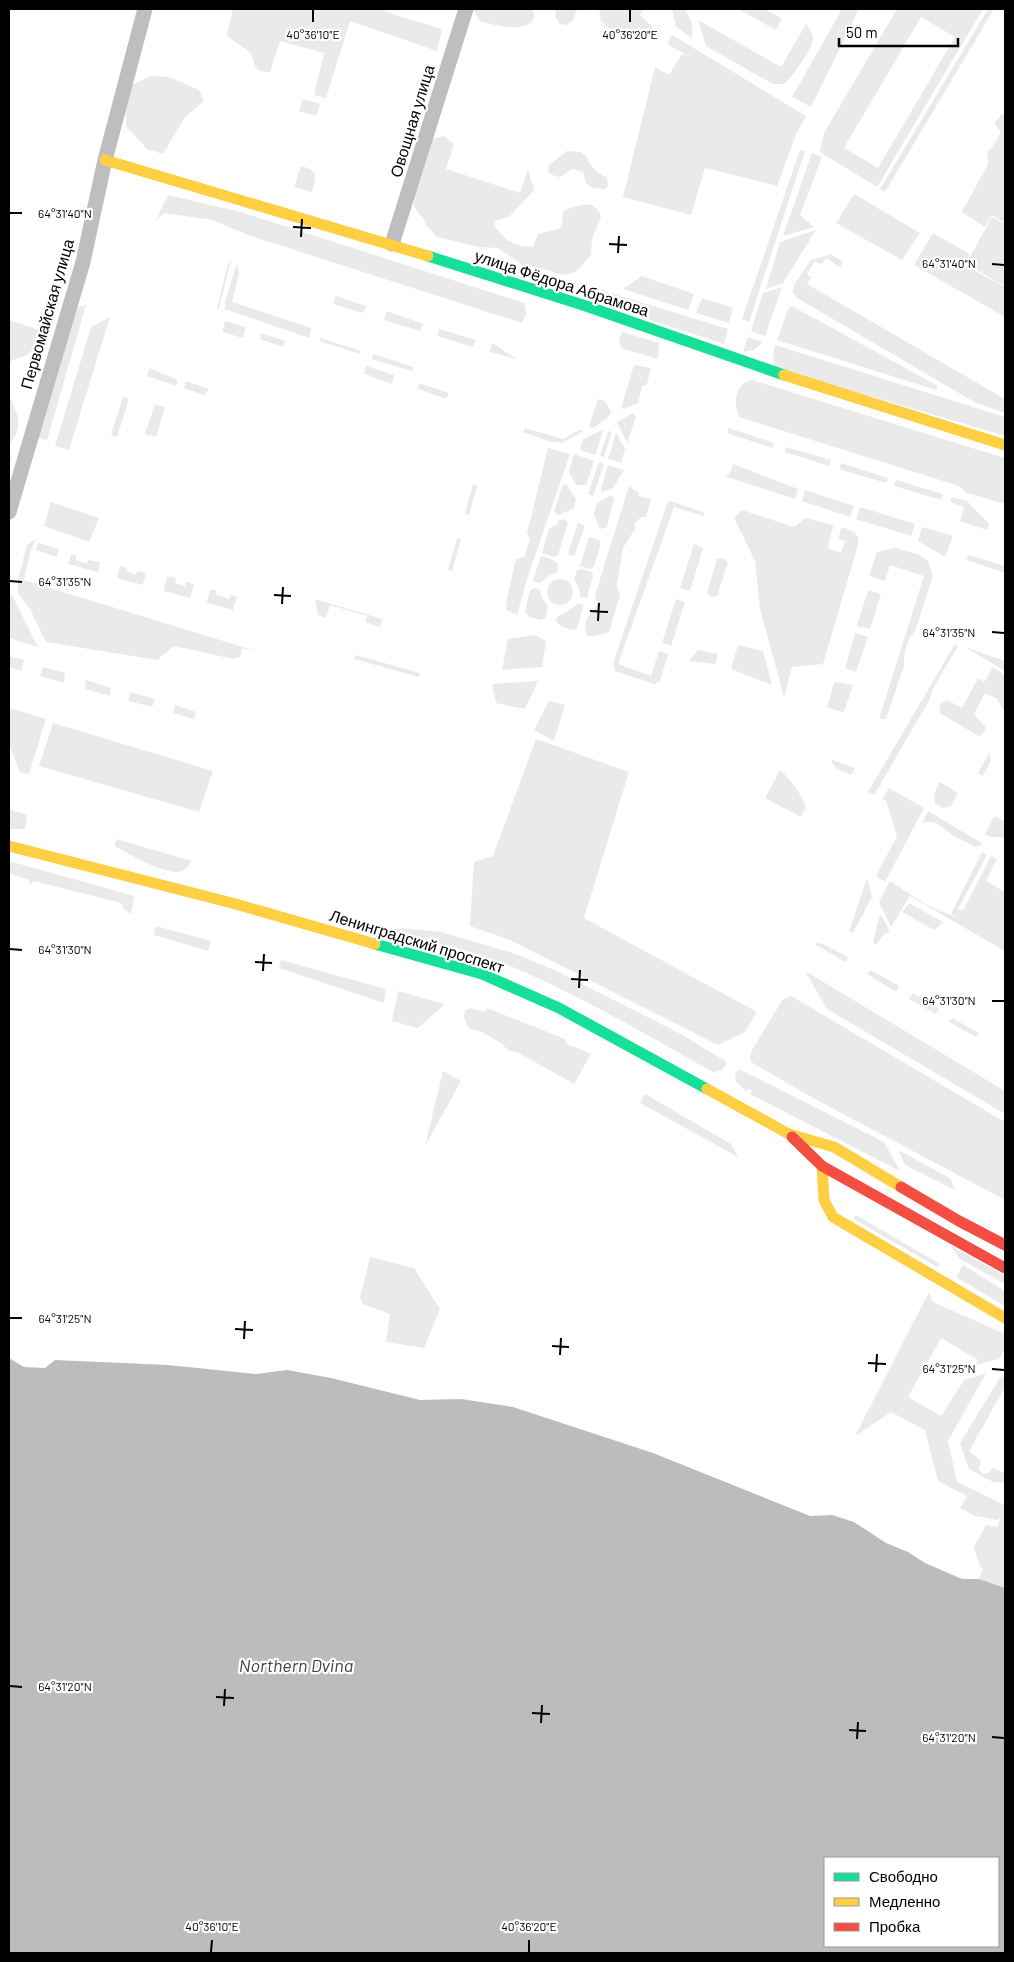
<svg xmlns="http://www.w3.org/2000/svg" width="1014" height="1962" font-family="Barlow,sans-serif">
<style>
.green{fill:#eaeaea;fill-rule:evenodd}
.water{fill:#bcbcbc;fill-rule:evenodd}
.lines{fill:none;stroke-linecap:round;stroke-linejoin:round}
.street{stroke:#bebebe;stroke-width:15}
.fast{stroke:#16e098;stroke-width:11}
.slow{stroke:#ffcf43;stroke-width:11}
.jam{stroke:#f24e42;stroke-width:11}
.ticks{fill:none;stroke:#000;stroke-width:2}
.labels{text-anchor:middle;stroke-width:4.5;stroke-linejoin:round;paint-order:stroke}
.street-label{font-size:16px;fill:#000;stroke:#fff}
.water-label{font-size:18px;font-style:italic;fill:#414141;stroke:#fff}
.ticks-label{font-size:12px;text-anchor:middle;fill:#000;stroke:#fff;stroke-width:4.5;stroke-linejoin:round;paint-order:stroke}
</style>
<rect width="100%" height="100%" fill="#fff"/>
<path class="green" d="M233 9H381L396 15 442 29 437 51 350 21 326 98 314 95 324 53 280 41 270 72 259 71 254 64 251 53 235 42 227 35Z
M473 9H532L535 14C531 36 494 25 480 21Z
M555 9H577L573 20 567 25 560 24 556 18Z
M599 9H644L640 15 652 26 655 37 638 27V32L635 33 609 28 601 21Z
M672 9H685L692 23V38L676 27Z
M738 9H765L782 18 776 30Z
M842 9H859L811 107 792 97Z
M897 9H983L877 187 820 152 824 133ZM921 17 955 37 878 168 844 148Z
M988 9H994L885 192 880 189Z
M698 20 781 67 806 24C809 28 813 34 813 39 812 49 792 78 784 84H773L706 46Z
M672 35 806 116 797 132 777 186 705 168 691 215 623 197 655 67 669 75 682 54 687 55 667 44Z
M151 76 169 77 199 90 204 101 185 117 163 154 147 149 126 126V106L130 86Z
M303 99 320 104 316 116 299 111Z
M1002 114 1005 116V223L992 215 985 227 962 212 988 164 987 154 989 149 992 148 1001 132 996 126 995 122Z
M444 136 454 144 446 169 520 193 528 169 534 190 509 217 496 220 494 222 496 228 507 240 521 246 533 247 538 234 559 229 562 224 563 211C577 206 595 197 601 217L592 239 591 255 576 272 563 275 540 268 524 266 498 248 479 247 437 237 426 225C425 216 416 214 414 205 409 188 426 156 432 139Z
M800 150 805 151 749 322 742 319Z
M567 151 581 152 587 157 590 164 596 171 607 178 608 186 605 189 593 188 586 183 583 172 573 169C562 174 563 181 549 173L548 166Z
M812 153 822 157 800 215 814 227 783 236Z
M301 166C319 171 317 175 312 192L294 187Z
M854 194 920 233 902 260 836 223Z
M168 195 241 212 524 303 526 314 522 323 248 235 212 220 164 213 155 222Z
M992 217 1005 224V286L966 264Z
M816 230 783 283 766 289 780 242Z
M933 233 970 254 964 265 1005 287V317L914 265Z
M831 254 843 262 840 267 826 258 821 265 815 261 807 274 811 277 807 284 1005 399V413L976 403 797 298 793 292 795 283 811 260Z
M231 261 218 311 217 308 228 264Z
M237 263 239 273 232 302 311 328 309 338 225 309V302Z
M642 276 694 294 688 310 623 289Z
M782 287 765 336 751 331 763 293Z
M601 290 728 329 724 344 610 307 605 300Z
M336 296 366 306 363 313 333 304Z
M702 298 733 308 729 323 696 313Z
M86 305 47 440 38 438 77 307Z
M792 306 938 386 936 390 777 340 789 307Z
M387 311 423 324 420 331 384 320Z
M110 317 69 450 55 446 91 327Z
M9 320 46 332 41 351 33 348C29 356 20 358 12 360L9 366Z
M225 321 246 327 243 338 222 332Z
M439 329 476 340 473 347 437 336Z
M622 332 659 343 658 359 621 348 619 339Z
M261 333 285 341 283 347 260 339Z
M748 337 763 342 754 350 743 352Z
M320 338 361 351 360 354 319 341Z
M492 343 517 359 490 352Z
M775 345 1005 417V436L776 368 773 359Z
M373 354 414 367 412 371 372 359Z
M634 365 651 368 647 384 642 386 638 403 624 409 621 408Z
M366 366 394 375 392 384 364 374Z
M149 368 178 380 176 386 147 376Z
M752 380 1005 458V504L967 493 959 486 739 417C733 403 735 383 752 380Z
M186 381 209 389 204 395 184 388Z
M419 383 449 393 446 399 418 389Z
M9 396C13 404 20 418 18 427 17 440 4 441 12 457L9 465Z
M123 397 129 399 117 437 111 435Z
M598 399 605 401 611 412 609 417 593 428 589 427Z
M155 404 165 407 156 437 145 434Z
M633 413 636 417 627 443 617 422Z
M525 428 563 439 581 429 582 432 562 443 548 441 523 432Z
M728 428 774 443 772 448 727 433Z
M604 429 595 455 580 450 583 439Z
M608 431 612 432 604 457 600 456Z
M616 433 625 449 621 463 608 459Z
M786 447 831 460 829 466 785 452Z
M548 448 570 454 527 579 517 615 506 610 507 598 516 559 524 557 530 539 527 533Z
M574 454 594 461 586 485H576L569 472Z
M599 462 604 464 593 496 588 494Z
M841 463 888 478 886 483 839 469Z
M733 464 798 489 795 499 724 476 730 473Z
M608 465 624 470 613 488 602 492 601 488Z
M896 480 943 494 941 500 894 486Z
M473 484 477 486 469 515 465 514Z
M566 484 576 499 574 508 559 515 554 512 562 486Z
M629 486 639 493V496L651 499 646 517H641L635 523V529L623 548 617 585 620 595 609 632 595 636H587C582 623 589 613 598 605L595 595Z
M805 490 854 506 850 517 802 501Z
M611 495 614 498 607 527 600 529 594 515 596 504Z
M952 497 967 501 989 524 987 530 960 521 964 507 950 502Z
M671 501 705 513 703 516 674 507 618 664 651 676 659 651 668 654 660 681 654 684 615 671 613 663 667 504Z
M51 502 99 518 89 542 44 526Z
M860 507 915 524 911 536 856 519Z
M742 510 794 527 805 518 833 525 828 548 841 553 845 541 838 539 842 527 854 532 858 537V545L823 664 792 667 784 697 760 609 755 561 734 518Z
M564 519 568 522 558 555 554 557 542 553 549 529 558 524 557 521Z
M578 523 585 526 574 557 568 554Z
M922 527 953 536 945 557 918 541Z
M589 537 599 540 601 543 594 566 590 569 580 566Z
M457 538 461 539 452 571 448 570Z
M36 539 30 553 24 580 256 651 242 648 240 657 233 659 174 646 157 660 46 642 30 609 18 593V579L27 545Z
M38 543 59 549 57 557 36 550Z
M694 544 703 548 690 591 680 588Z
M896 548 917 554 928 561 933 576 915 631C907 638 903 655 904 666L886 719H879L924 576 890 565 885 581 869 576 877 552Z
M71 554 76 556V560L87 564 88 560 100 562 98 572 68 564Z
M968 555 1005 566V573L967 560Z
M543 556 555 561 558 565 557 572 548 576 540 583 533 581 540 558Z
M723 558 728 562 717 596 711 597 707 593 717 559Z
M120 566 127 568 126 571 136 575 137 571 146 573 143 585 117 578Z
M582 569 592 572 593 576 587 598 580 597 579 588 574 579 577 570Z
M167 576 176 578 175 583 185 586 186 581 194 585 190 598 164 591Z
M547 592a13 13 0 1 1 26 0a13 13 0 1 1-26 0Z
M536 588 540 590 542 599 548 606 546 617 541 620 530 617 525 612 530 590Z
M210 589 217 591 216 595 229 599 231 595 237 597 233 610 207 603Z
M868 590 881 594 870 629 857 626Z
M11 593 38 647 9 638V603Z
M315 599 382 619 380 627 365 622 367 616 330 605 326 618 318 615Z
M676 599 685 602 671 646 662 643Z
M577 604H582L583 607 577 628 575 630C568 629 559 627 556 621L557 617 571 609Z
M855 633 868 637 856 672 845 668Z
M535 635 546 641 542 667 502 670 508 639Z
M955 644 958 646 932 690 930 699 874 795 868 792Z
M738 645 763 651 772 685 731 669Z
M965 647 1005 661V671Z
M698 650 718 654 715 664 689 661Z
M355 655 420 673 419 677 354 659Z
M9 656 24 660 21 671 9 667Z
M43 667 65 673 64 683 40 676Z
M993 667 1005 675V712L997 699 985 693 974 714 986 728 980 737 940 713V704L947 700 962 708 978 678 984 682Z
M86 680 111 688 110 696 85 689Z
M538 681 525 709 496 703 492 684Z
M837 682 853 685 845 709 842 712 827 707 834 683Z
M130 692 155 699 152 707 129 701Z
M549 701 565 705 554 741 534 730Z
M175 705 196 712 194 719 173 713Z
M14 709 46 719 29 774 20 772 9 745V710Z
M53 723 213 771 199 812 39 766Z
M536 739 629 772 584 918 757 1012 745 1032 718 1045 510 940 470 926 474 862 493 856Z
M989 753 991 761 983 776 978 773Z
M830 759 855 768 851 775 836 768Z
M780 770C792 781 800 792 806 807L801 817 765 798Z
M940 782 958 793 951 806 943 808 935 804C933 795 935 790 940 782Z
M889 788 924 808 885 882 876 876 897 836 886 801 882 799Z
M9 809 27 815 25 829H9Z
M928 811 983 844 976 847C969 843 961 840 954 836 941 828 939 819 922 823Z
M994 816 1005 821V835L1003 837H991L985 834Z
M116 839 192 861C188 866 184 872 177 872 157 871 131 855 115 846Z
M982 852 987 855 958 909 963 911 991 856 997 859 986 881 1005 892V951L910 896 891 927 879 902 890 881 927 905 962 920 951 914Z
M9 861 134 896 131 914 124 909 121 903 33 881 32 884 29 883V880L9 873Z
M867 878 872 897 853 933 849 931Z
M909 903 943 922 934 930 902 912Z
M882 916 890 932 884 934 876 945 873 942 879 917Z
M156 926 211 941 208 951 154 935Z
M401 928 441 932 513 953 550 968 679 1033 727 1062 722 1070 713 1072C648 1036 585 998 517 969 476 951 430 941 386 931Z
M816 943 823 944 848 957 846 962 814 944Z
M281 960 386 989 384 1003 279 968Z
M871 970 899 986 896 992 867 974Z
M805 971 1005 1091V1114L827 1009Z
M398 991 405 993 445 1004 418 1028 392 1021Z
M913 993 939 1009 936 1014 909 999Z
M791 996 1005 1122V1200L813 1098 751 1062 750 1058 752 1050 783 999Z
M471 1008 484 1012 487 1008 565 1039 567 1044 591 1054 574 1084 519 1053 508 1050 501 1043 480 1031 469 1029 464 1017 465 1011Z
M952 1018 979 1033 976 1037 949 1022Z
M739 1069 884 1142 900 1171 750 1094 752 1091 748 1089 747 1092 736 1082 735 1076Z
M443 1071 461 1081 425 1146Z
M645 1094 731 1144 738 1157 640 1103Z
M898 1150 950 1178 955 1190 905 1165Z
M856 1215 940 1264 937 1267 854 1219Z
M951 1246 1005 1276V1284L960 1259Z
M370 1257 414 1268 440 1309 424 1348 386 1342 390 1314 363 1304 360 1297Z
M963 1265 1005 1291V1306L956 1277Z
M929 1292 933 1302 1005 1334V1348L999 1359 975 1365 978 1360 941 1338 908 1397 941 1416 964 1380 986 1373 948 1441 957 1482 1005 1505V1588L979 1579 983 1569 980 1567 974 1547 986 1525 997 1527 1001 1516 998 1520 975 1516 960 1508 967 1496 938 1481 925 1430 891 1412 855 1436Z
M1001 1376 1005 1378V1387L969 1451 981 1461 979 1468 982 1474 989 1473 993 1468 1005 1473V1483L993 1482 969 1469 960 1443Z"/>
<path class="water" d="M9 1358 24 1367 45 1368 55 1360 168 1365 256 1374 287 1370 331 1378 420 1400 461 1399 513 1407 653 1453 810 1516 832 1515 854 1522 886 1543 908 1552 925 1563 962 1579H979L1005 1588V1953H9ZM825 1858H998V1946H825Z"/>
<g class="lines">
<path class="street" d="M392 244 466 9
M9 512 83 262 105 160 145 9"/>
<path class="fast" d="M428 256 586 306 784 375
M375 944 482 974 559 1008 707 1089"/>
<path class="slow" d="M105 160 428 256
M784 375 1005 445
M9 846 232 903 375 944
M707 1089 789 1134 834 1147 901 1187
M822 1166 824 1200 833 1217 1005 1318"/>
<path class="jam" d="M792 1137 822 1166 1005 1268
M901 1187 959 1221 1005 1245"/>
</g>
<path class="ticks" d="M313 22V10M630 22V10M10 213H22M293 227 311 228M301 237 302 219M609 244 627 245M618 253 619 236M992 264 1004 265M10 581 22 582M274 595 291 596M282 604 283 587M590 611 608 612M598 621 599 603M992 632 1004 633M10 949 22 950M255 962 272 963M263 971 264 954M571 979 588 980M579 988 580 970M992 1001H1004M10 1318H22M235 1329 253 1330M244 1339 245 1321M552 1346 569 1347M560 1355 561 1338M868 1363 886 1364M992 1369 1004 1370M876 1372 877 1354M10 1686 22 1687M216 1697 234 1698M224 1706 225 1689M532 1713 550 1714M541 1723 542 1705M849 1730 866 1731M992 1737 1004 1738M857 1739 858 1722M211 1952 212 1940M529 1952V1940"/>
<g class="labels">
<g class="street-label">
<text transform="translate(412 121) rotate(-73)" y="6">Овощная улица</text>
<text transform="translate(562 283) rotate(18)" y="6">улица Фёдора Абрамова</text>
<text transform="translate(47 314) rotate(-74)" y="6">Первомайская улица</text>
<text transform="translate(417 941) rotate(17)" y="6">Ленинградский проспект</text>
</g>
<g class="water-label">
<text x="296" y="1672">Northern Dvina</text>
</g>
</g>
<g class="ticks-label">
<text x="313" y="39">40°36'10"E</text>
<text x="630" y="39">40°36'20"E</text>
<text x="65" y="218">64°31'40"N</text>
<text x="949" y="268">64°31'40"N</text>
<text x="65" y="586">64°31'35"N</text>
<text x="949" y="637">64°31'35"N</text>
<text x="65" y="954">64°31'30"N</text>
<text x="949" y="1005">64°31'30"N</text>
<text x="65" y="1323">64°31'25"N</text>
<text x="949" y="1373">64°31'25"N</text>
<text x="65" y="1691">64°31'20"N</text>
<text x="949" y="1742">64°31'20"N</text>
<text x="212" y="1931">40°36'10"E</text>
<text x="529" y="1931">40°36'20"E</text>
</g>
<rect width="1014" height="1962" fill="none" stroke="#000000" stroke-width="20"/>
<rect x="824" y="1857" width="175" height="90" fill="#ffffff" stroke="#999999"/>
<rect x="834" y="1873" width="25" height="8" fill="#16e098" stroke="#999999"/>
<text x="869" y="1882" font-size="15" fill="#000000">Свободно</text>
<rect x="834" y="1898" width="25" height="8" fill="#ffcf43" stroke="#999999"/>
<text x="869" y="1907" font-size="15" fill="#000000">Медленно</text>
<rect x="834" y="1923" width="25" height="8" fill="#f24e42" stroke="#999999"/>
<text x="869" y="1932" font-size="15" fill="#000000">Пробка</text>
<path d="M839 38v8h119v-8" fill="none" stroke="#000000" stroke-width="2.5"/>
<text x="846" y="38" font-size="15" fill="#000000" stroke="#ffffff" stroke-width="4" paint-order="stroke">50 m</text>
</svg>
